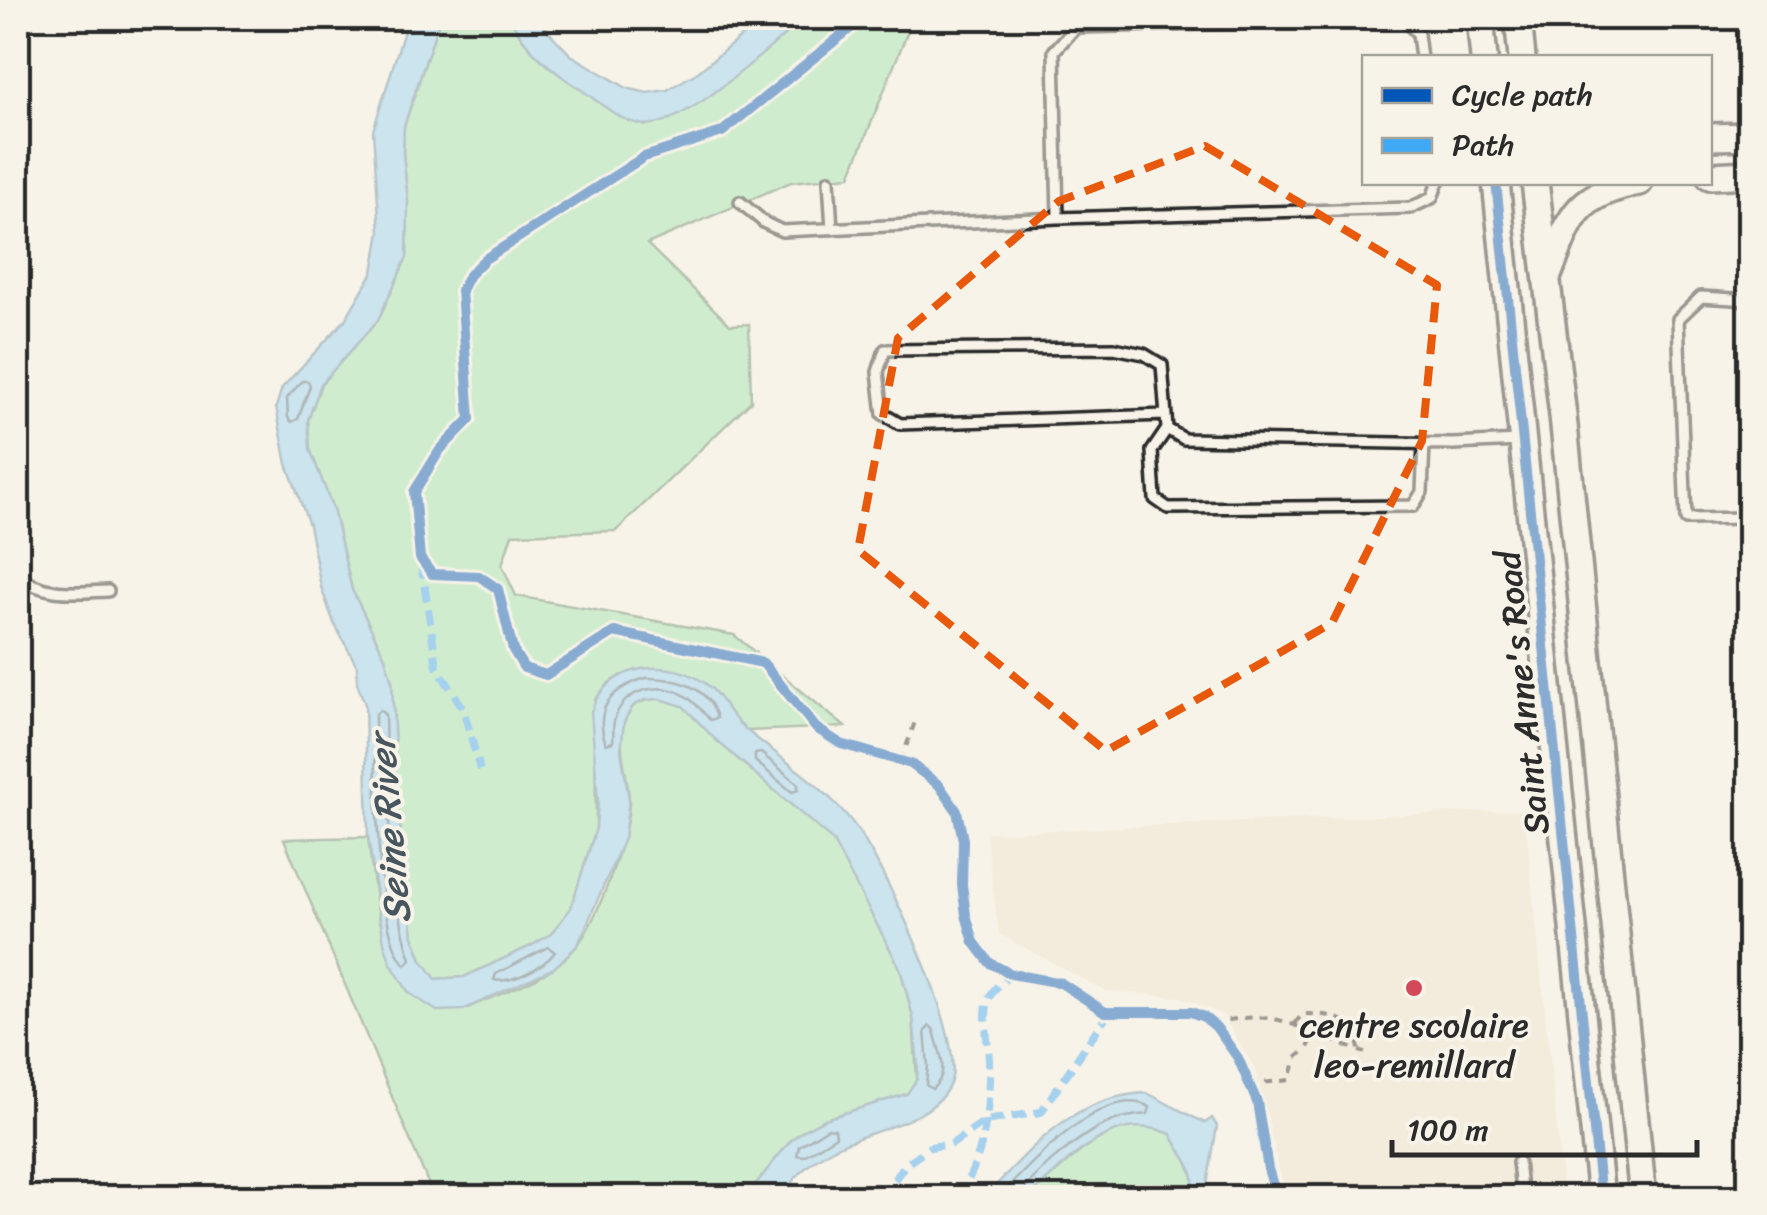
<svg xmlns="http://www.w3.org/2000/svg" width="1767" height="1215" font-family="Sriracha,sans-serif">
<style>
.built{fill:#eee2cc}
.green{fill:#a0e5b0;stroke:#66886e;stroke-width:2.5}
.water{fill:#96d2f7;stroke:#6b8fa5;stroke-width:2.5}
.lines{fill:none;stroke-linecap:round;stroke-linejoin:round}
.shore{stroke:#566e7d;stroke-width:2.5}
.lane-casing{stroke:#2b2b2b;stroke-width:16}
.secondary-casing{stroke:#2b2b2b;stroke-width:32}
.path{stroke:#2b2b2b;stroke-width:4;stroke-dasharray:8 8;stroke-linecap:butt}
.lane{stroke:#f7f3e8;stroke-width:9}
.secondary{stroke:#f7f3e8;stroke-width:25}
.quiet{stroke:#3fa9f5;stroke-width:8;stroke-dasharray:15 8;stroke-linecap:butt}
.cycleway-casing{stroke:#f7f3e8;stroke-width:16}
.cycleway{stroke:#0057b8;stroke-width:10}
.marked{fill:none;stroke:#e8590c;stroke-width:8;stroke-dasharray:20 12;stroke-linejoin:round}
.poi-dot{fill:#d1495b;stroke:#f7f3e8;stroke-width:4}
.labels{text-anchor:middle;stroke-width:8;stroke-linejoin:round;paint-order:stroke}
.street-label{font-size:35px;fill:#2b2b2b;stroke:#f7f3e8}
.poi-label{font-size:35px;fill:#2b2b2b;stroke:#f7f3e8}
.water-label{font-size:38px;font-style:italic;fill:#46555e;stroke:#f7f3e8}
</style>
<rect width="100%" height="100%" fill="#f7f3e8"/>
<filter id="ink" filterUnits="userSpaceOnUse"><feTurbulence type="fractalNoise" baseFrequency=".01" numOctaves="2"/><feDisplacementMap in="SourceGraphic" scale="20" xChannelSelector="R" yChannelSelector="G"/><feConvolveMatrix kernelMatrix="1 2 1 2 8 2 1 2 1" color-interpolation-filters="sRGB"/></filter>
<g filter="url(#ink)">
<path class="built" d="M1524 810 1564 1197H1286L1256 1070 1223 1015 1181 997 1106 991 999 934 986 833Z"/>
<path class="green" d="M440 18H511L514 25 645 126 768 18H913L850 176 791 182 647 244 730 325 749 324 751 401 616 531 512 534 502 565 516 596 734 635 845 727 747 731 733 718 713 690 621 675 609 683 595 700 596 828 571 908 551 934 531 946 464 977 435 979 422 960 413 936 397 800 392 682 385 657 352 590 333 509 310 449 308 420 321 384 378 320 407 257 408 202 403 153 404 126Z
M660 698 683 706 715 739 832 840 838 850 900 968 913 1017 917 1079 907 1094 825 1119 804 1130 792 1139 755 1185 750 1197H434L284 839 368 837C375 895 378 943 409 993L463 1010C502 991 547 982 576 947 597 923 631 829 629 797 627 772 617 746 624 721 629 703 644 700 660 698Z
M1144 1124 1171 1134C1181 1157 1200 1169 1191 1197L1028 1198C1062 1168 1096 1128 1144 1124Z"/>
<path class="water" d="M408 18H440L404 126 403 153 408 202 407 257 378 320 321 384 308 420 310 449 333 509 352 590 385 657 392 682 397 800 413 936 422 960 436 979 464 977 531 946 551 934 571 908 596 828 598 801 591 712C606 661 674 656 710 687 723 699 730 716 744 728 780 758 823 785 852 822 882 860 966 1039 951 1081 935 1125 865 1129 829 1151 810 1162 793 1178 781 1197H750L755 1185 792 1139 804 1130 825 1119 907 1094 917 1079 918 1066 913 1017 900 968 832 840 715 739 683 706 660 699 645 700 633 706 624 722 621 750 629 799 624 839 578 945 554 968 463 1010 437 1011 409 993 391 964 384 943 368 836 365 704 357 683V666L334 623 321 587 309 525 287 464 276 407 282 388 345 320 373 272 380 232 373 131Z
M511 18H540L548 31 571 55 627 88 647 93 667 90 698 72 764 18H805C772 43 682 134 639 124 618 120 598 101 580 89 554 72 522 48 511 18Z
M1147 1093 1205 1123 1212 1118 1217 1126 1205 1197H1191C1200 1169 1181 1157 1171 1134 1111 1108 1069 1161 1028 1197H985C1033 1147 1072 1096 1147 1093Z"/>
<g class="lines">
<path class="shore" d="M302 381H308L310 386 298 419 292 422 288 418 287 398Z
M646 678C676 678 708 686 717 718L710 720C703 712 696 703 687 697 663 680 624 688 615 718 612 725 614 734 613 742L606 744C593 708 612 688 646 678Z
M380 710 385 715C387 788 388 890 411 959L406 965C375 941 375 759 375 715Z
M755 754 761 753 798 784V790L792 792 755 761Z
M548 947 555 952C544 967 511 984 494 980L496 974Z
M930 1026 934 1030C938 1051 952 1072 932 1089L926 1085 928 1066 925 1031Z
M828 1128 835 1129 836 1136 804 1156 797 1155 799 1146Z
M998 1198C1028 1167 1103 1081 1150 1107L1148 1114C1132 1115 1118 1118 1103 1125 1084 1134 1024 1178 1022 1198"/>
<defs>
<path id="lane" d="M829 180 832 229
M740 202 765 223 782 231 1058 218 1410 208 1432 198 1438 182
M1058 218 1054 51 1076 27 1404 19 1418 34 1421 58
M1750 300 1701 297 1678 319 1686 519 1750 518
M1166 415 900 424 883 414 878 372 885 350 1114 348 1144 354 1162 365 1167 429 1184 439 1453 444 1520 441
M1167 429 1152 451 1155 499 1168 508 1413 506 1422 492 1424 443
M18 575C43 597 77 592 108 591
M1518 1162 1522 1198"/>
<path id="secondary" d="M1480 18 1484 58
M1518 18 1522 58
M1710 137 1750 136
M1710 176 1750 174
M1496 182 1601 1198
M1535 182 1563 416 1643 1198
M1547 278C1570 220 1572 195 1639 182"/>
</defs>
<use href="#lane" class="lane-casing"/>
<use href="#secondary" class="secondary-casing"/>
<path class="path" d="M901 761 916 719
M1212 1023C1257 1015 1272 1013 1314 1034L1308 1048 1296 1058 1290 1080 1250 1084
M1295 1024 1302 1014C1332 1014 1355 1017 1359 1050
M1314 1034 1365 1053"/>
<use href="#lane" class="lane"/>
<use href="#secondary" class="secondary"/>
<path class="quiet" d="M421 563 437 667 463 708 480 770
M881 1198 905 1165 930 1147 952 1144 985 1121 1041 1112 1109 1012
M956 1198C985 1163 990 1104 989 1060 988 1043 984 1022 987 1004 990 991 1001 983 1011 974"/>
<defs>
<path id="cycleway" d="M863 18 722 132 644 157 485 259 469 275 461 290 470 419 440 450 414 492 420 558 432 574 479 576 498 589 513 650 524 668 546 675 614 632 763 663 816 728 841 744 911 764 939 785 957 811 963 840 962 885 966 915 974 942 990 963 1011 974 1061 983 1105 1012H1191L1204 1017 1216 1027 1238 1058 1257 1102 1268 1169 1277 1198
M1496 182 1601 1198"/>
</defs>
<use href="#cycleway" class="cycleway-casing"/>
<use href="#cycleway" class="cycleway"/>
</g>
</g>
<path d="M0 0H1767V1215H0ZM1205 146 1437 285 1422 441 1332 623 1106 751 858 550 898 338 1059 201Z" fill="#f7f3e8" fill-opacity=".55" fill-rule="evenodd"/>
<path class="marked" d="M1205 146 1437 285 1422 441 1332 623 1106 751 858 550 898 338 1059 201Z"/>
<circle class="poi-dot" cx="1414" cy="988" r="10"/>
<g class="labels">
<g class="street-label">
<text transform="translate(1522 693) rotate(-96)" y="12">Saint Anne's Road</text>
</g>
<g class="poi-label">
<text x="1414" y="1037">centre scolaire<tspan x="1414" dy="40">leo-remillard</tspan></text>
</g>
<g class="water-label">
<text transform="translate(389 829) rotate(-95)" y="13">Seine River</text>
</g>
</g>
<rect width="1767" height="1215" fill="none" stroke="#f7f3e8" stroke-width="60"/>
<rect x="30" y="30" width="1707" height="1155" fill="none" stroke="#2b2b2b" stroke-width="4" filter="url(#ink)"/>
<rect x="1362" y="55" width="350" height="130" fill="#f7f3e8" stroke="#a5a39c" stroke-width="2.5"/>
<rect x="1382" y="88" width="50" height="15" fill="#0057b8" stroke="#a5a39c" stroke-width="2.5"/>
<text x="1452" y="105" font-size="30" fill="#2b2b2b">Cycle path</text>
<rect x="1382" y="138" width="50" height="15" fill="#3fa9f5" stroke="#a5a39c" stroke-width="2.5"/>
<text x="1452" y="155" font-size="30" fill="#2b2b2b">Path</text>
<path d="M1392 1140v15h305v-15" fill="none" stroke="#2b2b2b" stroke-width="5"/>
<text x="1407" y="1140" font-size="30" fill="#2b2b2b" stroke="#f7f3e8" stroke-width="8" paint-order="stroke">100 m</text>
</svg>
